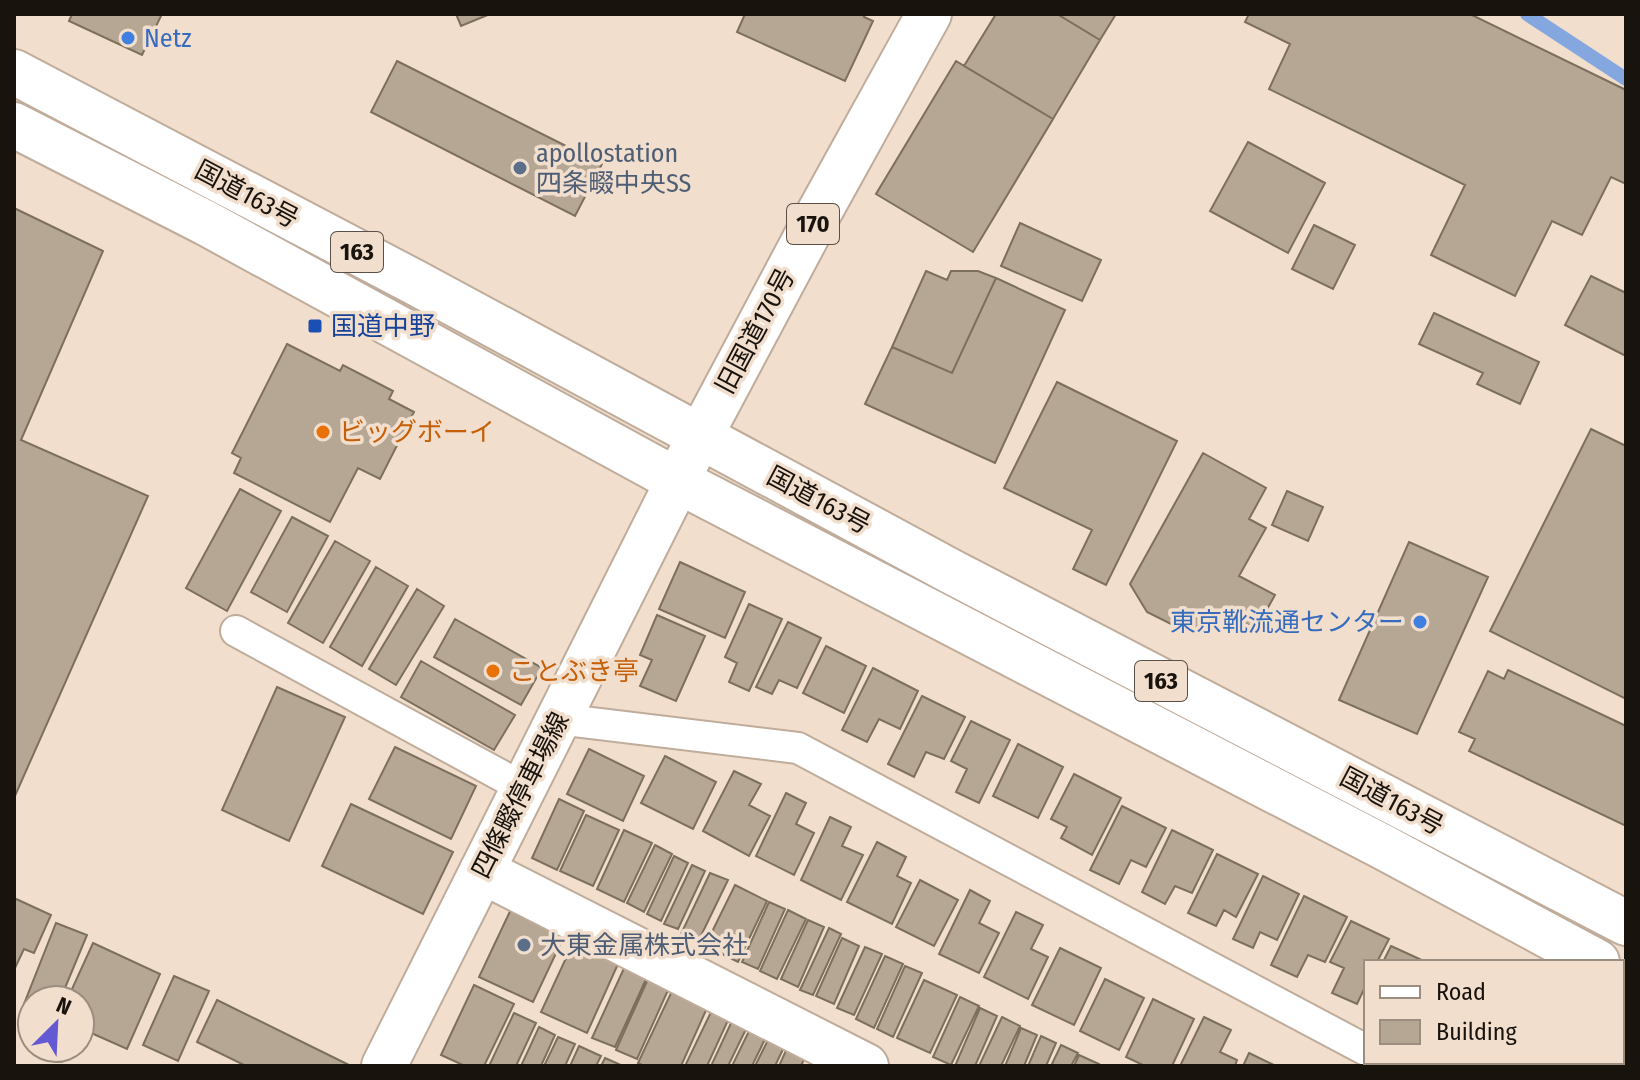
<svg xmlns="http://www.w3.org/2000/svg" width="1640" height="1080" font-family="'Fira Sans Condensed','Noto Sans JP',sans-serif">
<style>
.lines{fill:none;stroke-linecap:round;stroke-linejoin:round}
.stream{stroke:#84a7df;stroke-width:14}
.building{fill:#b6a794;stroke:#7c6f5c;stroke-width:2}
.lane-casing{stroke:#bfac9b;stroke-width:34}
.street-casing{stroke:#bfac9b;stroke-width:48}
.secondary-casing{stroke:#bfac9b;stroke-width:48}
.highway-casing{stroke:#bfac9b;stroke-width:48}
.lane{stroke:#fff;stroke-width:30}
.street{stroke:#fff;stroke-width:44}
.secondary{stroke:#fff;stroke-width:44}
.highway{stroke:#fff;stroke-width:44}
.shop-dot{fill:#3f7fe0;stroke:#f2decd;stroke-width:3}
.service-dot{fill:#5c6f8a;stroke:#f2decd;stroke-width:3}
.transit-dot{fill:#1a4fb4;stroke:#f2decd;stroke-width:3}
.food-dot{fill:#e8710a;stroke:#f2decd;stroke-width:3}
.labels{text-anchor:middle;stroke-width:7;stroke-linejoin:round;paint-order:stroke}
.shield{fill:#f2decd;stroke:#5a5047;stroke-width:2}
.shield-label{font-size:24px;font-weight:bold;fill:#19130d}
.shop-label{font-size:26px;fill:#366cbe;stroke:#f2decd;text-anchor:start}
.service-label{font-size:26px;fill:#4e5e75;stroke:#f2decd;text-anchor:start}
.street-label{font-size:26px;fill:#19130d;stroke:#f2decd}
.transit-label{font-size:26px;fill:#164399;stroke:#f2decd;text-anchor:start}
.food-label{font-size:26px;fill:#c56008;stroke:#f2decd;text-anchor:start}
</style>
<rect width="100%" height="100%" fill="#f2decd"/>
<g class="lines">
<path class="stream" d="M1527 14 1626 79"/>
</g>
<path class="building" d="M72 14H162L142 55 69 21Z
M456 14H490L461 26Z
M745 14H865L864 17 873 21 845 81 737 32Z
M996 14H1057L1100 40 1053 119 964 66Z
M1057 14H1116L1100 40Z
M1249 14H1470L1626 90V184L1611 177 1582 235 1552 221 1515 296 1431 255 1465 185 1269 89 1290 44 1245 22Z
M397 61 602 164 575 216 371 112Z
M956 61 1053 119 973 252 876 194Z
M1248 142 1325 183 1288 253 1210 211Z
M14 208 103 251 21 440 148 496 14 798Z
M1020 223 1101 260 1082 301 1001 266Z
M1314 225 1355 245 1333 289 1292 269Z
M926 271 947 280 951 271H978L996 278 952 373 892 347Z
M1591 276 1626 293V356L1565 325Z
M996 278 1065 310 995 463 865 404 892 347 952 373Z
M1434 313 1539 362 1520 404 1477 384 1483 373 1419 344Z
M287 344 340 371 343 365 393 391 389 399 414 412 380 479 358 468 330 522 234 473 241 458 232 453Z
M1057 382 1177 441 1106 585 1073 569 1092 530 1004 488Z
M1591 429 1626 446V699L1490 631Z
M1203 453 1266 488 1249 519 1266 528 1239 576 1275 595 1256 629 1221 611 1212 630 1187 632 1147 612 1130 584Z
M240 489 281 511 227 611 186 588Z
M1287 491 1323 507 1308 541 1272 525Z
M292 517 328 536 287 612 251 592Z
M335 541 370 561 323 643 288 623Z
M1409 542 1488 577 1417 734 1339 700Z
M680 562 745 592 725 638 659 609Z
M376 567 408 586 362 666 330 647Z
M417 589 444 606 396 685 369 669Z
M749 604 782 619 749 691 729 682 737 663 725 657Z
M657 615 705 636 676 701 640 686 652 660 640 655Z
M455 619 542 668 521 705 434 657Z
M788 622 821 638 797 688 779 680 772 694 756 687Z
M826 646 866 666 844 713 803 693Z
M421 661 515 715 494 750 401 697Z
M873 668 918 691 900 729 879 719 867 742 842 730Z
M1508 670 1626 726V826L1469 751 1475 739 1459 732 1488 671 1504 679Z
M277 687 345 717 289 841 222 810Z
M922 696 965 717 944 759 926 752 914 777 888 764Z
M971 721 1010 740 979 803 956 792 967 769 951 761Z
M1018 744 1063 767 1038 818 993 796Z
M395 747 476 786 451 839 369 799Z
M589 749 644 776 623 821 567 794Z
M665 756 716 782 693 829 641 803Z
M734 771 761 784 749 805 770 816 749 856 703 831Z
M1074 774 1121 798 1092 855 1061 838 1067 827 1051 819Z
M786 793 806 803 796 824 814 833 794 875 756 856Z
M559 799 584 811 557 870 532 858Z
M351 804 453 852 423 914 322 866Z
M1122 806 1166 828 1146 867 1131 860 1119 884 1090 870Z
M586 815 619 830 593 886 560 871Z
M830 817 851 827 842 846 863 855 841 900 801 880Z
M624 830 652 843 624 902 597 889Z
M1172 830 1213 850 1192 893 1175 886 1165 904 1142 892Z
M877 842 906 857 897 876 911 883 892 924 847 902Z
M655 845 672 854 644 912 627 903Z
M1217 854 1258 874 1236 917 1224 910 1216 926 1188 913Z
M674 856 688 863 661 921 647 914Z
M692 865 705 871 678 929 664 924Z
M710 873 728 880 698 942 681 934Z
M1263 876 1299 894 1277 940 1260 932 1253 948 1233 939Z
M920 880 958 900 934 946 896 927Z
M735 885 767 901 738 962 705 946Z
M970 890 990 901 979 923 999 933 979 973 939 954Z
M1304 896 1347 917 1325 962 1308 955 1297 977 1271 965Z
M14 898 51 915 34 953 24 949 14 970Z
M769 902 785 909 758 969 742 962Z
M513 905 567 930 533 1002 479 977Z
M788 910 806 919 777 979 760 971Z
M1016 912 1043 925 1031 949 1048 957 1028 999 984 977Z
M808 920 824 927 798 987 781 979Z
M1351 921 1389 939 1377 962H1366V985L1357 1004 1332 993 1344 968 1330 962Z
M56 923 87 935 60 1000H32V1007L24 1004Z
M829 928 841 934 813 995 800 990Z
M842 938 859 946 834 1004 816 996Z
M93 943 160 974 127 1049 80 1028V1000H67Z
M573 943 618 964 587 1033 541 1012Z
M1391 946 1426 962H1383Z
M865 947 882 954 854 1015 837 1008Z
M1060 948 1101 968 1074 1025 1032 1005Z
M885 956 903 964 874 1028 856 1019Z
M625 966 647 977 615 1047 592 1038Z
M905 966 922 973 893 1037 877 1029Z
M174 976 209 991 178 1061 143 1045Z
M648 979 669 988 637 1059 616 1050Z
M1105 979 1144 998 1119 1050 1080 1031Z
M924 980 957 995 930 1053 897 1038Z
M474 985 514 1004 484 1066H465L441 1055Z
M672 991 707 1008 681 1066H644L638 1063Z
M960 997 979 1006 951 1065 933 1057Z
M1153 999 1194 1019 1172 1066H1145L1126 1057Z
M217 1000 351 1066H246L197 1042Z
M980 1008 997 1016 975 1066H955Z
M712 1010 729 1018 707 1066H685Z
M514 1013 536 1023 516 1066H489Z
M1002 1017 1020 1026 1001 1066H979Z
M1204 1017 1231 1030 1220 1052 1237 1060 1235 1066H1180Z
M732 1021 747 1027 728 1066H711Z
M539 1027 555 1035 541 1066H521Z
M1021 1028 1037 1035 1024 1066H1005Z
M750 1029 766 1037 752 1066H732Z
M1041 1036 1056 1043 1046 1066H1028Z
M558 1037 575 1044 565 1066H544Z
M769 1038 785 1045 775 1066H755Z
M1061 1045 1078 1053 1071 1066H1051Z
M579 1046 601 1056 596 1066H570Z
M788 1046 806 1055 801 1066H779Z
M1249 1053 1276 1066H1243Z
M1079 1055 1099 1064 1098 1066H1074Z
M605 1058 621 1065 620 1066H601Z
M1509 1062H1560L1558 1066H1507Z
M1567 1062H1617L1615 1066H1565Z"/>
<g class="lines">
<defs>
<path id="lane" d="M236 631 524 788
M558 719 798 748 1366 1050
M1389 1062 1396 1066"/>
<path id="street" d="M482 871 866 1066"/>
<path id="secondary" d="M384 1066 678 481"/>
<path id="highway" d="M14 72 416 283 952 572 1626 923
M14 125 206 223 678 481 1385 848 1597 962
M687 461 820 211 929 14"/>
</defs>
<use href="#lane" class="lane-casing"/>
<use href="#street" class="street-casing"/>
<use href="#secondary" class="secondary-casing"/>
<use href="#highway" class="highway-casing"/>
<use href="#lane" class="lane"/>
<use href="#street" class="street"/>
<use href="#secondary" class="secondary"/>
<use href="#highway" class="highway"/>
</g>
<g class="shop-dot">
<circle cx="128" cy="38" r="8"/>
<circle cx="1420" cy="622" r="8"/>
</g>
<g class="service-dot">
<circle cx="520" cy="168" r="8"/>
<circle cx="524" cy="945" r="8"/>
</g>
<rect class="transit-dot" x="307" y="318" width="16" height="16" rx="4"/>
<g class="food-dot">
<circle cx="323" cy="432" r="8"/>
<circle cx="493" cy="671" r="8"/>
</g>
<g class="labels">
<g class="shield">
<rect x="787" y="204" width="52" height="40" rx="6"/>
<rect x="331" y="232" width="52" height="40" rx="6"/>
<rect x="1135" y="661" width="52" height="40" rx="6"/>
</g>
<g class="shield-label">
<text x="813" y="232">170</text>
<text x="357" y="260">163</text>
<text x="1161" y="689">163</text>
</g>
<g class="shop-label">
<text x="144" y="47">Netz</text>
<text x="1404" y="631" text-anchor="end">東京靴流通センター</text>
</g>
<g class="service-label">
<text x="536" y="162">apollostation<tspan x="536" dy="30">四条畷中央SS</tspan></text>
<text x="540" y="954">大東金属株式会社</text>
</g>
<g class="street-label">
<text transform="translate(247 194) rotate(28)" y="9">国道163号</text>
<text transform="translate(755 331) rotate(-62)" y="9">旧国道170号</text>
<text transform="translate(819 500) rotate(28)" y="9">国道163号</text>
<text transform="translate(520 795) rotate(-63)" y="9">四條畷停車場線</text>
<text transform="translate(1392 801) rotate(28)" y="9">国道163号</text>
</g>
<g class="transit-label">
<text x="331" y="335">国道中野</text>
</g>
<g class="food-label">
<text x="339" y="441">ビッグボーイ</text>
<text x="509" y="680">ことぶき亭</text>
</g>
</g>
<rect width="1640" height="1080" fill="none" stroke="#19130d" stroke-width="32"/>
<rect x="1364" y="960" width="260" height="104" fill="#f2decd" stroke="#9b8d80" stroke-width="2"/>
<rect x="1380" y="986" width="40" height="12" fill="#ffffff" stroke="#9b8d80" stroke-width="2"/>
<text x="1436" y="1000" font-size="24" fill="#19130d">Road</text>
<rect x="1380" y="1020" width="40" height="24" fill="#b6a794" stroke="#9b8d80" stroke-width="2"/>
<text x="1436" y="1040" font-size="24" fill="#19130d">Building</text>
<g transform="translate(56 1024) rotate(24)"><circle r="38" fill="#f2decd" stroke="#9b8d80" stroke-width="2"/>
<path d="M0-6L14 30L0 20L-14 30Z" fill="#6359d2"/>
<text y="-12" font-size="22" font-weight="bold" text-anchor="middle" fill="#19130d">N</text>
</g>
</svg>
